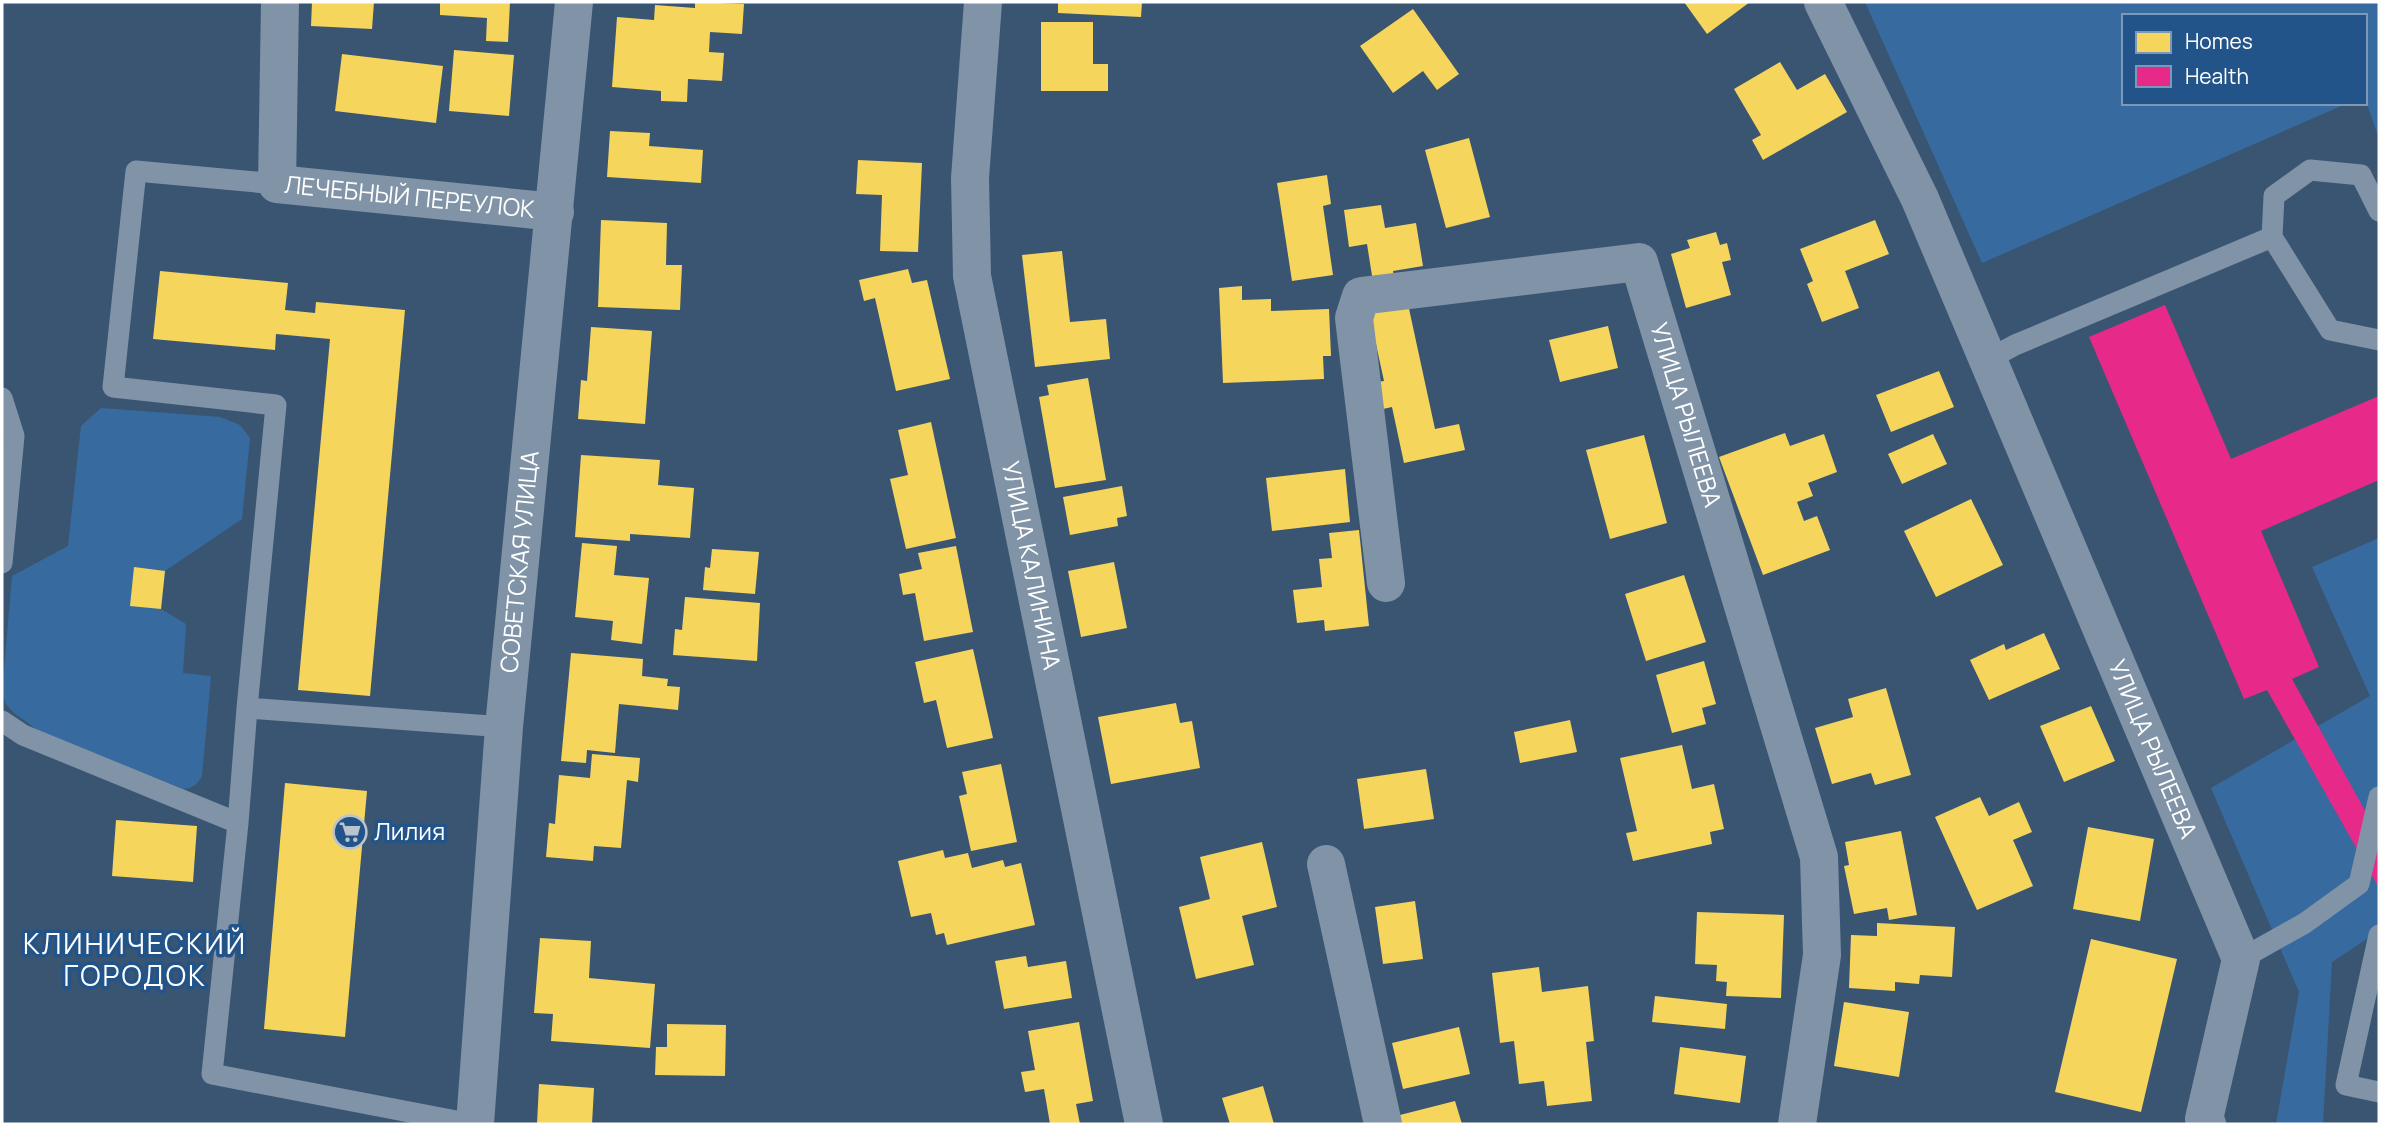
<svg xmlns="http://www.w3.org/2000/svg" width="2381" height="1126" font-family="Manrope,sans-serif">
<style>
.green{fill:#376b9f}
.homes{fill:#f6d55c}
.health{fill:#e7298a}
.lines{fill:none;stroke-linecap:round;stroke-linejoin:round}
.service{stroke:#8193a7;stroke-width:21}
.minor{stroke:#8193a7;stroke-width:38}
.labels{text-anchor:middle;stroke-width:7;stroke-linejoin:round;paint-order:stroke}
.street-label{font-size:24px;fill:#fff;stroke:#235489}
.poi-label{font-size:24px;fill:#fff;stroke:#235489;text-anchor:start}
.quarter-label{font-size:28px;letter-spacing:2px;fill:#fff;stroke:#235489}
</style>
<rect width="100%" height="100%" fill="#3a5572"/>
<path class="green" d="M1865 2H2379V139L2365 98V16H2124V103H2348L1982 263Z
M101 408 220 417 240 425 250 438 242 519 165 571 161 609 186 624 183 673 211 676 202 776C197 785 193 788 183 789L39 731 14 713 6 704 2 694 12 576 68 546 81 426Z
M2379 538V931L2332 962 2323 1124H2276L2299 992 2211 788 2370 696 2312 567Z"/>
<path class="homes" d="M312 2H374L372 29 311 26Z
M440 2H510L508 42 486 41 487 18 440 15Z
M695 2 744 4 742 34 710 32 709 52 724 53 722 81 688 79 687 102 661 101V91L612 87 617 17 654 20 655 5 695 8Z
M1058 2H1142L1141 17 1058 13Z
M1684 2H1750L1707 34Z
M1413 9 1459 74 1437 90 1423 71 1393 93 1360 46Z
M1041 22H1093V64H1108V91H1041Z
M454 50 514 55 509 116 449 111Z
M342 54 443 66 436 123 335 111Z
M1780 62 1797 90 1825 74 1847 112 1763 160 1752 140 1761 135 1734 89Z
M610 131 650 133 649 146 703 150 701 183 607 177Z
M1469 138 1490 217 1446 228 1425 150Z
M858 160 922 163 918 252 880 251 882 195 856 194Z
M1327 175 1331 204 1323 206 1333 275 1292 281 1277 183Z
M1381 205 1385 228 1416 223 1423 266 1393 271 1394 279 1373 282 1367 244 1349 247 1344 210Z
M601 220 667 223 666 265H682L680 310 598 307Z
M1875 220 1889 254 1845 271 1859 308 1822 322 1807 284 1813 281 1800 249Z
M1716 232 1720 245 1727 243 1731 260 1722 262 1731 295 1686 308 1671 254 1690 248 1687 240Z
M1062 251 1070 322 1106 319 1110 359 1035 367 1022 255Z
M908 269 912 283 927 280 950 379 896 391 875 298 864 301 859 280Z
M160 271 288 283 285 310 315 313 316 302 405 310 370 696 298 690 330 339 276 334 275 350 153 339Z
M1242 286V300L1271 299V311L1329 309 1331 356H1323L1324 379 1223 383 1219 288Z
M1408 304 1435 429 1459 424 1465 450 1404 463 1392 407 1383 409 1377 382 1384 381 1369 312Z
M1608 326 1618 368 1560 382 1549 340Z
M591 327 652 331 645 424 578 419 581 380 587 381Z
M1939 371 1954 407 1891 432 1876 395Z
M1088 378 1106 480 1055 488 1039 397 1049 395 1047 385Z
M931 422 956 538 906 549 890 479 908 475 898 430Z
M1785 433 1790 446 1824 434 1837 472 1808 483 1813 496 1797 502 1804 521 1817 516 1830 550 1763 575 1719 457Z
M1933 434 1947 464 1902 484 1888 454Z
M1644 435 1667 523 1610 539 1586 450Z
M581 455 660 460 658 485 694 488 690 538 630 534V541L575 537Z
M1345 469 1350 522 1272 531 1266 478Z
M1122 486 1127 516 1117 518 1118 526 1070 535 1063 497Z
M1971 499 2003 565 1936 597 1904 531Z
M1359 530 1369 626 1325 631 1324 620 1297 623 1293 590 1322 587 1319 559 1332 558 1329 533Z
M582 543 617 546 614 575 649 578 642 644 611 640 613 621 575 617Z
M956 546 973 632 924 641 915 593 903 595 899 574 922 569 918 553Z
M712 549 759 552 755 594 703 590 705 567 710 568Z
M1114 562 1127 628 1081 637 1068 571Z
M134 567 165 571 161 609 130 606Z
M1684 575 1706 642 1646 661 1625 594Z
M685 597 760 603 757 661 673 655 675 629 682 630Z
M2044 633 2060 669 1989 700 1970 660 2004 644 2006 650Z
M973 649 993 738 947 748 936 700 924 703 915 662Z
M571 653 643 659 642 676 668 679 667 686 680 687 678 710 619 704 615 753 587 750 586 763 561 761Z
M1704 661 1716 704 1702 708 1706 724 1672 733 1656 675Z
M1886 688 1911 775 1875 785 1871 773 1832 784 1815 728 1853 717 1848 699Z
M1176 703 1180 723 1192 721 1200 768 1111 784 1098 717Z
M2091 706 2115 761 2064 782 2040 726Z
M1570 720 1577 752 1520 763 1514 732Z
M1682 745 1692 789 1714 784 1724 829 1710 832 1712 844 1633 861 1626 833 1637 831 1620 758Z
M592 754 640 758 638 782 627 780 621 848 594 846 593 861 546 857 549 823 555 824 559 775 590 778Z
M1001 764 1017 842 971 851 959 796 967 794 962 772Z
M1426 769 1434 819 1364 829 1357 779Z
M285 783 367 791 345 1037 264 1029Z
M1980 797 1989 816 2019 802 2032 832 2013 840 2033 886 1977 910 1935 817Z
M116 820 197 826 193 882 112 876Z
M2088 827 2154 839 2140 921 2073 909Z
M1901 831 1917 915 1889 920 1887 908 1854 914 1844 866 1849 865 1845 842Z
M1262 842 1277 907 1242 916 1254 965 1196 979 1179 907 1210 899 1200 857Z
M943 850 945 858 968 853 972 868 1003 860 1005 867 1021 863 1035 925 947 945 944 933 936 935 931 913 911 917 898 861Z
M1415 901 1423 959 1383 964 1375 907Z
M1697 912 1784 915 1781 998 1726 996 1727 982 1716 981 1717 965 1695 964Z
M1877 923 1955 927 1952 977 1920 975 1919 984 1895 982V991L1849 988 1851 935 1877 936Z
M540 938 591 941 589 978 655 984 650 1048 551 1041 553 1014 534 1013Z
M2091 939 2177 959 2141 1112 2055 1092Z
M1026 956 1028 967 1066 961 1072 998 1004 1009 995 961Z
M1539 967 1542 992 1588 986 1594 1041 1586 1042 1592 1101 1547 1106 1544 1081 1519 1084 1514 1041 1500 1043 1492 973Z
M1655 996 1727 1004 1725 1029 1652 1022Z
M1844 1002 1909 1012 1899 1077 1834 1066Z
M1079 1022 1093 1101 1076 1104 1080 1124H1050L1044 1089 1025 1092 1021 1072 1035 1070 1028 1031Z
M667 1024 726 1025 725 1076 655 1075 656 1047H667Z
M1459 1027 1470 1074 1403 1089 1392 1043Z
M1680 1047 1746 1056 1740 1103 1674 1094Z
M539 1084 594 1088 592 1124H537Z
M1263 1086 1274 1124H1230L1222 1098Z
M1455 1101 1462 1124H1399L1396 1116Z"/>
<path class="health" d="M2165 305 2231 459 2379 396V480L2261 531 2319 667 2292 679 2379 836V888L2267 690 2244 699 2089 337Z"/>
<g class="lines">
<path class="service" d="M277 184 136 171 113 387 276 405 247 708 504 727
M2272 237 2330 330 2379 340
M1989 359 2015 345 2272 237 2274 196 2310 170 2361 175 2379 211
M2 398 14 436 2 563
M2 721 23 735 238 823 212 1074 472 1124
M238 823 247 708
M2379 935 2346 1085 2379 1092
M2241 959 2305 923 2359 884 2379 797"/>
<g class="minor">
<path id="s1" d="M280 2 277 184 555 212"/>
<path id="s2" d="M983 2 970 178 972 276 1144 1124"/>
<path id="s3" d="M1823 2 1920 199 2241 959 2204 1119 2207 1124"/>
<path id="s4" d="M1386 583 1354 318 1361 296 1639 262 1819 857 1822 955 1797 1124"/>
<path d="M1326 864 1383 1124"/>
<path id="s5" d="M475 1124 504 727 574 2"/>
</g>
</g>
<defs>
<symbol id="supermarket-ring" viewBox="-11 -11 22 22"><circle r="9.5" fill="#235489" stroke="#bac4ce" stroke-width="1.5"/><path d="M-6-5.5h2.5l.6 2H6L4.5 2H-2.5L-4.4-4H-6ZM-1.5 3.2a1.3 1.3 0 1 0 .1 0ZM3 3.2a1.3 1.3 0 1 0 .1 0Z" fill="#bac4ce"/></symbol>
</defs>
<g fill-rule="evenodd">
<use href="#supermarket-ring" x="331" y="813" width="38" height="38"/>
</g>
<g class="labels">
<g class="street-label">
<text dy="8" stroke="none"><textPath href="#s1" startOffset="315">ЛЕЧЕБНЫЙ ПЕРЕУЛОК</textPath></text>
<text dy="8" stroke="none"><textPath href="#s4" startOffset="730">УЛИЦА РЫЛЕЕВА</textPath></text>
<text dy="8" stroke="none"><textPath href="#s5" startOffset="564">СОВЕТСКАЯ УЛИЦА</textPath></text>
<text dy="8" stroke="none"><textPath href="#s2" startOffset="570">УЛИЦА КАЛИНИНА</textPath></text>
<text dy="8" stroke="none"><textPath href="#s3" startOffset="817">УЛИЦА РЫЛЕЕВА</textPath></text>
</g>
<g class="poi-label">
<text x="374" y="840">Лилия</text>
</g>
<g class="quarter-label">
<text x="135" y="954">КЛИНИЧЕСКИЙ<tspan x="135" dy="32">ГОРОДОК</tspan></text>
</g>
</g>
<rect width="2381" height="1126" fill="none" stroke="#ffffff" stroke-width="7"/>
<rect x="2122" y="14" width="245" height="91" fill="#235489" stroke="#7b98b8" stroke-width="2"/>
<rect x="2136" y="32" width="35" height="21" fill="#f6d55c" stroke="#7b98b8" stroke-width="2"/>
<text x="2185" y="49" font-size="21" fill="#ffffff">Homes</text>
<rect x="2136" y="66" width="35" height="21" fill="#e7298a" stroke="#7b98b8" stroke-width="2"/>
<text x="2185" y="84" font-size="21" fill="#ffffff">Health</text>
</svg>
